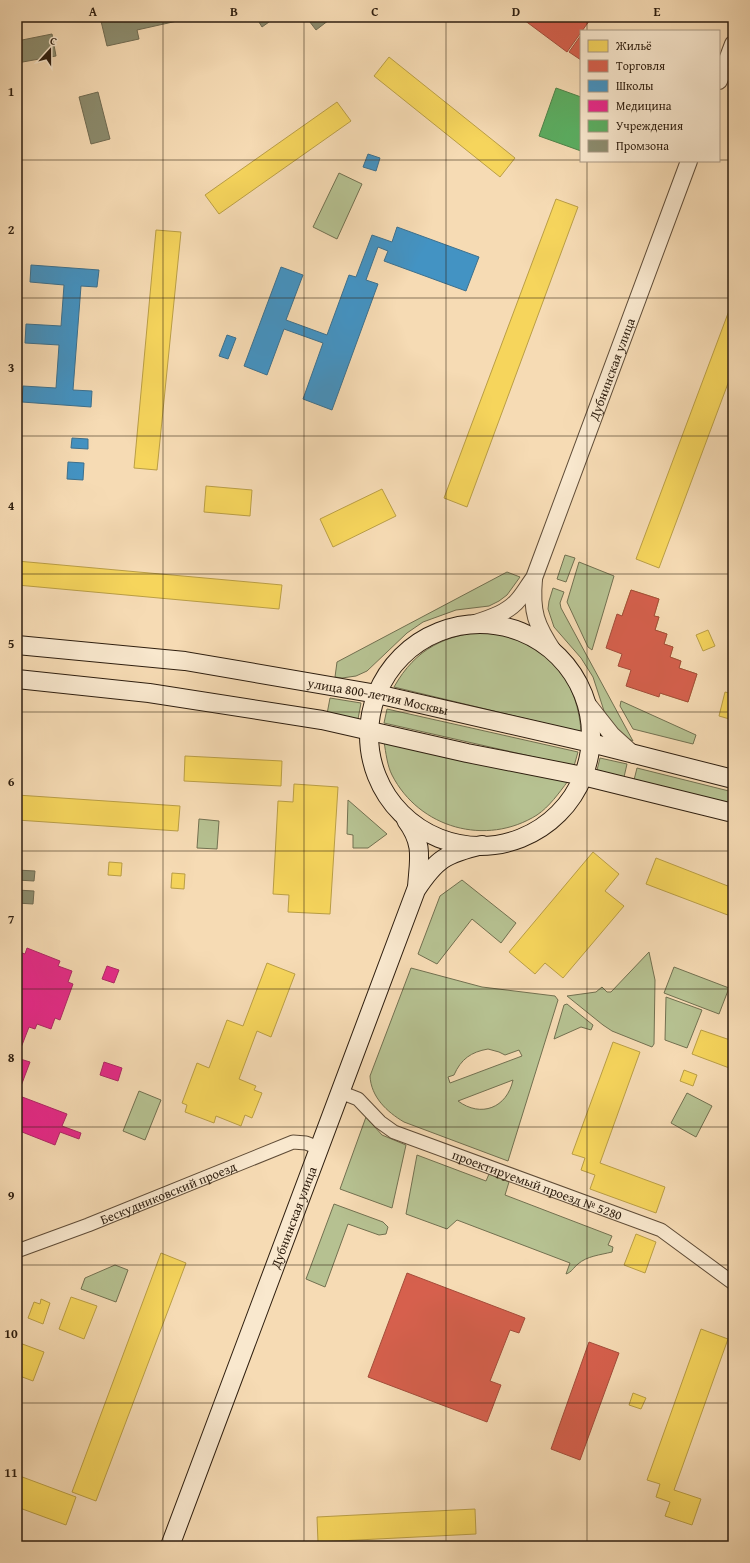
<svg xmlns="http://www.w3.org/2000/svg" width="750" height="1563" font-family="'Gentium Book Plus',serif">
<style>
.green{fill:#b6c191;stroke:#727050;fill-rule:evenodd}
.homes{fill:#f6d55c;stroke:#ba9e45}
.shops{fill:#d6604d;stroke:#a44c3a}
.schools{fill:#4393c3;stroke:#3d708d}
.health{fill:#e7298a;stroke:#b02665}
.public{fill:#5aae61;stroke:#4d8348}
.industry{fill:#8c8c6e;stroke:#706b52}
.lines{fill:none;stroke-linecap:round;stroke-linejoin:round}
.minor-casing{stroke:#604d38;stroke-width:15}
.tertiary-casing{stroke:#604d38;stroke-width:18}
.secondary-casing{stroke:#2e1e0f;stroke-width:20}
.minor{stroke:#f9e8ce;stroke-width:13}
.tertiary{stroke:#f9e8ce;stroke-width:16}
.secondary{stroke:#f9e8ce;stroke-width:18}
.grid{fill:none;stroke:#2e1e0f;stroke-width:1;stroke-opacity:0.55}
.labels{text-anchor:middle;stroke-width:4;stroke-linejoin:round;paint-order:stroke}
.street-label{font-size:13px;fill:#2e1e0f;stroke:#f9e8ce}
.neatline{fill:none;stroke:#2e1e0f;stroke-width:1.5}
.grid-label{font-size:13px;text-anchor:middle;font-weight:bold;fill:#2e1e0f}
</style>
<rect width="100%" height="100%" fill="#f6dbb4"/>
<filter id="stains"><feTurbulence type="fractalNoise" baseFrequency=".005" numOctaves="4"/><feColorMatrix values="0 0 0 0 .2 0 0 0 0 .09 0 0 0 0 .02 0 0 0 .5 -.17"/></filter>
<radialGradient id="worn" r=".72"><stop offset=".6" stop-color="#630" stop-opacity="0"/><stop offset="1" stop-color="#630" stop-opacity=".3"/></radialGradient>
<path class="green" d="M339 173 362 184 337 239 313 227Z
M565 555 575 558 566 582 557 579Z
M579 562 614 576 592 650 588 647 567 602Z
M507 572 520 577 507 595 499 601 489 606 456 610 423 622 407 633 367 671 356 676 342 678 335 677 337 662Z
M553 588 564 592 560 603 561 608 633 741 622 736 606 717 593 677 581 658 554 627 548 609 549 601Z
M488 631C503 634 519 637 532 644 563 663 579 697 581 732L394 687C416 648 445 635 488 631Z
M330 698 361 703 358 719 327 714Z
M621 701 696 735 693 744 633 729 620 706Z
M387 709 578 752 574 766 384 723Z
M384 742 568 781C559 793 549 807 537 815 486 847 419 828 392 775 387 765 386 753 384 742Z
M600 758 627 764 624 777 597 770Z
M637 768 733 792V806L634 780Z
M348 800 387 834 368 848H353V835L347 834Z
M199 819 219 821 217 849 197 848Z
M462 880 516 923 501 943 472 919 437 964 418 954 440 896Z
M649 952 655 980 654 1044 652 1047 612 1031 603 1025 567 996 596 992 602 987 607 992H611Z
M674 967 729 988 719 1014 664 993Z
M411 968 482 987 555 996 558 1000 508 1161 404 1122C387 1112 371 1097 370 1076ZM488 1049 499 1052 505 1055 519 1050 522 1056 450 1083 448 1077 454 1075C461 1059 471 1052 488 1049ZM513 1080C507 1108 481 1118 458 1101Z
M666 997 702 1010 687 1048 665 1040Z
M567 1004 593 1025 591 1030 581 1027 554 1039 564 1005Z
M139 1091 161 1100 145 1140 123 1131Z
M687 1093 712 1106 696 1137 671 1123Z
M366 1117 382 1135 406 1145 392 1208 340 1189Z
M417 1155 486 1181 489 1174 509 1182 505 1195 612 1236 608 1245 613 1247 612 1252C600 1255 587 1256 578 1264 573 1268 572 1272 566 1274L570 1263 457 1220 447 1229 406 1214Z
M334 1204 383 1222 388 1227 386 1234 379 1235 348 1224 325 1287 306 1279Z
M115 1265 128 1270 116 1302 81 1289 85 1278Z"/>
<path class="homes" d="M389 57 515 158 500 177 374 76Z
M337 102 351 121 219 214 205 195Z
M556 199 578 207 467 507 444 498Z
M156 230 181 232 157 470 134 468Z
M733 300V370L659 568 636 559Z
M206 486 252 490 250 516 204 512Z
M382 489 396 516 333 547 320 519Z
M17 561 282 585 279 609 17 585Z
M631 590 659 599 654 616 659 617 655 630 667 634 664 644 673 647 670 657 681 661 679 668 697 674 688 702 660 693 663 685 656 683 657 678 651 676 654 668 647 666 649 661 643 660 646 652 639 650 641 645 636 644 637 639 630 636 632 628 628 627 630 619 622 616Z
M708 630 715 646 703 651 696 635Z
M725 692 733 694V720L719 716Z
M185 756 282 761 281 786 184 781Z
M294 784 338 787 330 914 288 912 289 895 273 894 278 801 293 802Z
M17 795 180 806 178 831 17 820Z
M593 852 619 874 605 891 624 906 563 978 545 963 535 974 509 952Z
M656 858 733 888V917L646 884Z
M109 862 122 863 121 876 108 875Z
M172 873 185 874 184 889 171 888Z
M267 963 295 974 271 1037 257 1031 239 1079 256 1086 254 1090 262 1093 252 1118 245 1115 241 1126 216 1116 214 1123 185 1112 187 1105 182 1103 197 1063 209 1068 227 1020 243 1026Z
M701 1030 733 1041 732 1069 692 1054Z
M613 1042 640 1052 600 1163 665 1187 656 1213 590 1189 595 1175 581 1170 585 1158 572 1154Z
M684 1070 697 1075 693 1086 680 1081Z
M636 1234 656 1242 645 1273 624 1265Z
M161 1253 186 1263 96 1501 72 1492Z
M71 1297 97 1306 84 1339 59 1329Z
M41 1299 50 1303 43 1324 28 1318 34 1302 40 1304Z
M701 1329 728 1339 674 1490 701 1499 692 1525 665 1516 670 1502 656 1497 660 1484 647 1480Z
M17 1342 44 1352 33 1381 17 1375Z
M633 1393 646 1398 641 1409 629 1405Z
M17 1475 76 1497 66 1525 17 1507Z
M475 1509 476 1534 318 1542 317 1517Z"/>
<path class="shops" d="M520 17H592L567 52Z
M581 35V60L569 52Z
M631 590 659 599 654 616 659 617 655 630 667 634 664 644 673 647 670 657 681 661 679 668 697 674 688 702 660 693 659 697 626 686 631 670 618 666 622 654 606 648 617 614 622 616Z
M407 1273 525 1318 519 1333 510 1330 490 1381 501 1385 487 1422 368 1377Z
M589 1342 619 1353 580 1460 551 1449Z"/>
<path class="schools" d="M368 154 380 158 376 171 363 167Z
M397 227 479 257 466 291 384 261 388 251 378 247 366 280 378 284 332 410 303 399 323 343 284 329 267 375 244 366 281 267 303 275 286 320 327 335 349 275 356 277 372 235 392 242Z
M31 265 99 270 97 287 81 286 73 390 92 391 91 407 22 402 23 386 56 388 59 345 25 343 26 324 61 326 64 285 30 282Z
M227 335 236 338 228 359 219 356Z
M72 438 88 439V449L71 448Z
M68 462 84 463 83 480 67 479Z"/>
<path class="health" d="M27 948 60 961 58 966 72 971 68 982 73 984 60 1020 55 1018 51 1029 37 1024 35 1029 29 1027 17 1058 30 1062 21 1086 17 1085V1035L21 1024 17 1022V951L25 954Z
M107 966 119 970 114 983 102 979Z
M104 1062 122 1068 118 1081 100 1075Z
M17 1095 67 1114 62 1126 81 1133 79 1139 60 1132 55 1145 17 1130Z"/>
<path class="public" d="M556 88 581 97V151L539 136Z"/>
<path class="industry" d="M100 17H195L137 30 139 39 107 46Z
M256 17H276L262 27Z
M306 17H333L316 30Z
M52 34 56 56 17 63V41Z
M98 92 110 139 91 144 79 97Z
M17 870 35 871 34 881 17 880Z
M17 890 34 891 33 904 17 903Z"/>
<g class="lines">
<defs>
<g id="minor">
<path id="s1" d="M340 1092 358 1099 380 1122 394 1132 661 1230 733 1283"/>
<path id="s2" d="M17 1251 88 1225 293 1142 306 1143 319 1148"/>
</g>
<g id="tertiary">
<path d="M719 81 733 44"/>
<path d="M534 579C531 612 536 625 554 652"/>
<path id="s3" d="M469 625C487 619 507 614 519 599 525 592 529 584 534 578L689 161"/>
<path d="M586 702 612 735 634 755"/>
</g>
<g id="secondary">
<circle cx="480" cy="735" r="111"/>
<path id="s4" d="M17 645 185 661 377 694 591 743 733 779"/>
<path d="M17 679 149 693 322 720 467 753 583 776 733 813"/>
<path d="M406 820C424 844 419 859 417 887"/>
<path id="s5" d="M170 1546 416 890C437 858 446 854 482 845"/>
</g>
</defs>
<use href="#minor" class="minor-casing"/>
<use href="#tertiary" class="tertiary-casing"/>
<use href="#secondary" class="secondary-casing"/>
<use href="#minor" class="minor"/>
<use href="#tertiary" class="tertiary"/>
<use href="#secondary" class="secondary"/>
</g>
<path class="grid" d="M163 17V1546M304 17V1546M446 17V1546M587 17V31M17 160H581M719 160H733M587 161V1546M17 298H733M17 436H733M17 574H733M17 712H733M17 851H733M17 989H733M17 1127H733M17 1265H733M17 1403H733"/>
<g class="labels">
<g class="street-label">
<text dy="5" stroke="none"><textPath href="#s3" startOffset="306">Дубнинская улица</textPath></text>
<text dy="5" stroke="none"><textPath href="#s4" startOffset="365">улица 800-летия Москвы</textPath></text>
<text dy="5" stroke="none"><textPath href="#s1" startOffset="221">проектируемый проезд № 5280</textPath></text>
<text dy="5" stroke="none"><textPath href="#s2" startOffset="162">Бескудниковский проезд</textPath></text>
<text dy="5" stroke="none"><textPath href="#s5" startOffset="351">Дубнинская улица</textPath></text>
</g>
</g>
<rect width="750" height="1563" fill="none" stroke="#f6dbb4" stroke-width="44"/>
<rect x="580" y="30" width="140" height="132" fill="#f9e8ce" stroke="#a89782"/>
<rect x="588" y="40" width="20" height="12" fill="#f6d55c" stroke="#a89782"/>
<text x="616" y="50" font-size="12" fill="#2e1e0f">Жильё</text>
<rect x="588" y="60" width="20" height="12" fill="#d6604d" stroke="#a89782"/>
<text x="616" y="70" font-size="12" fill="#2e1e0f">Торговля</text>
<rect x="588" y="80" width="20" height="12" fill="#4393c3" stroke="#a89782"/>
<text x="616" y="90" font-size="12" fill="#2e1e0f">Школы</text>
<rect x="588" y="100" width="20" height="12" fill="#e7298a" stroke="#a89782"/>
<text x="616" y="110" font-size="12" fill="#2e1e0f">Медицина</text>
<rect x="588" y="120" width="20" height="12" fill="#5aae61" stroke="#a89782"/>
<text x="616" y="130" font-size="12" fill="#2e1e0f">Учреждения</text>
<rect x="588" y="140" width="20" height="12" fill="#8c8c6e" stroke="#a89782"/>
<text x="616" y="150" font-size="12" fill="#2e1e0f">Промзона</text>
<g transform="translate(50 50) rotate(21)" stroke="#f9e8ce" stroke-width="3" paint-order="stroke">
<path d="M0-3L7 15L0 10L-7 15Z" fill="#2e1e0f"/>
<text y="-6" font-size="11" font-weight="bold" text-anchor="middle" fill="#2e1e0f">С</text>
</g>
<rect x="22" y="22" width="706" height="1519" class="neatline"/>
<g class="grid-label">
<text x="93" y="16">A</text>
<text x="234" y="16">B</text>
<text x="375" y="16">C</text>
<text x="516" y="16">D</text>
<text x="657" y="16">E</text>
<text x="11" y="96">1</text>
<text x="11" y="234">2</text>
<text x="11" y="372">3</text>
<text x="11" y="510">4</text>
<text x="11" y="648">5</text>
<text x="11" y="786">6</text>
<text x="11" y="924">7</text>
<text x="11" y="1062">8</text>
<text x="11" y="1200">9</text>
<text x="11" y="1338">10</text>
<text x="11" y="1477">11</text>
</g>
<rect width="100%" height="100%" filter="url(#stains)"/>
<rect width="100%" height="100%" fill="url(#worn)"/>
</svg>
